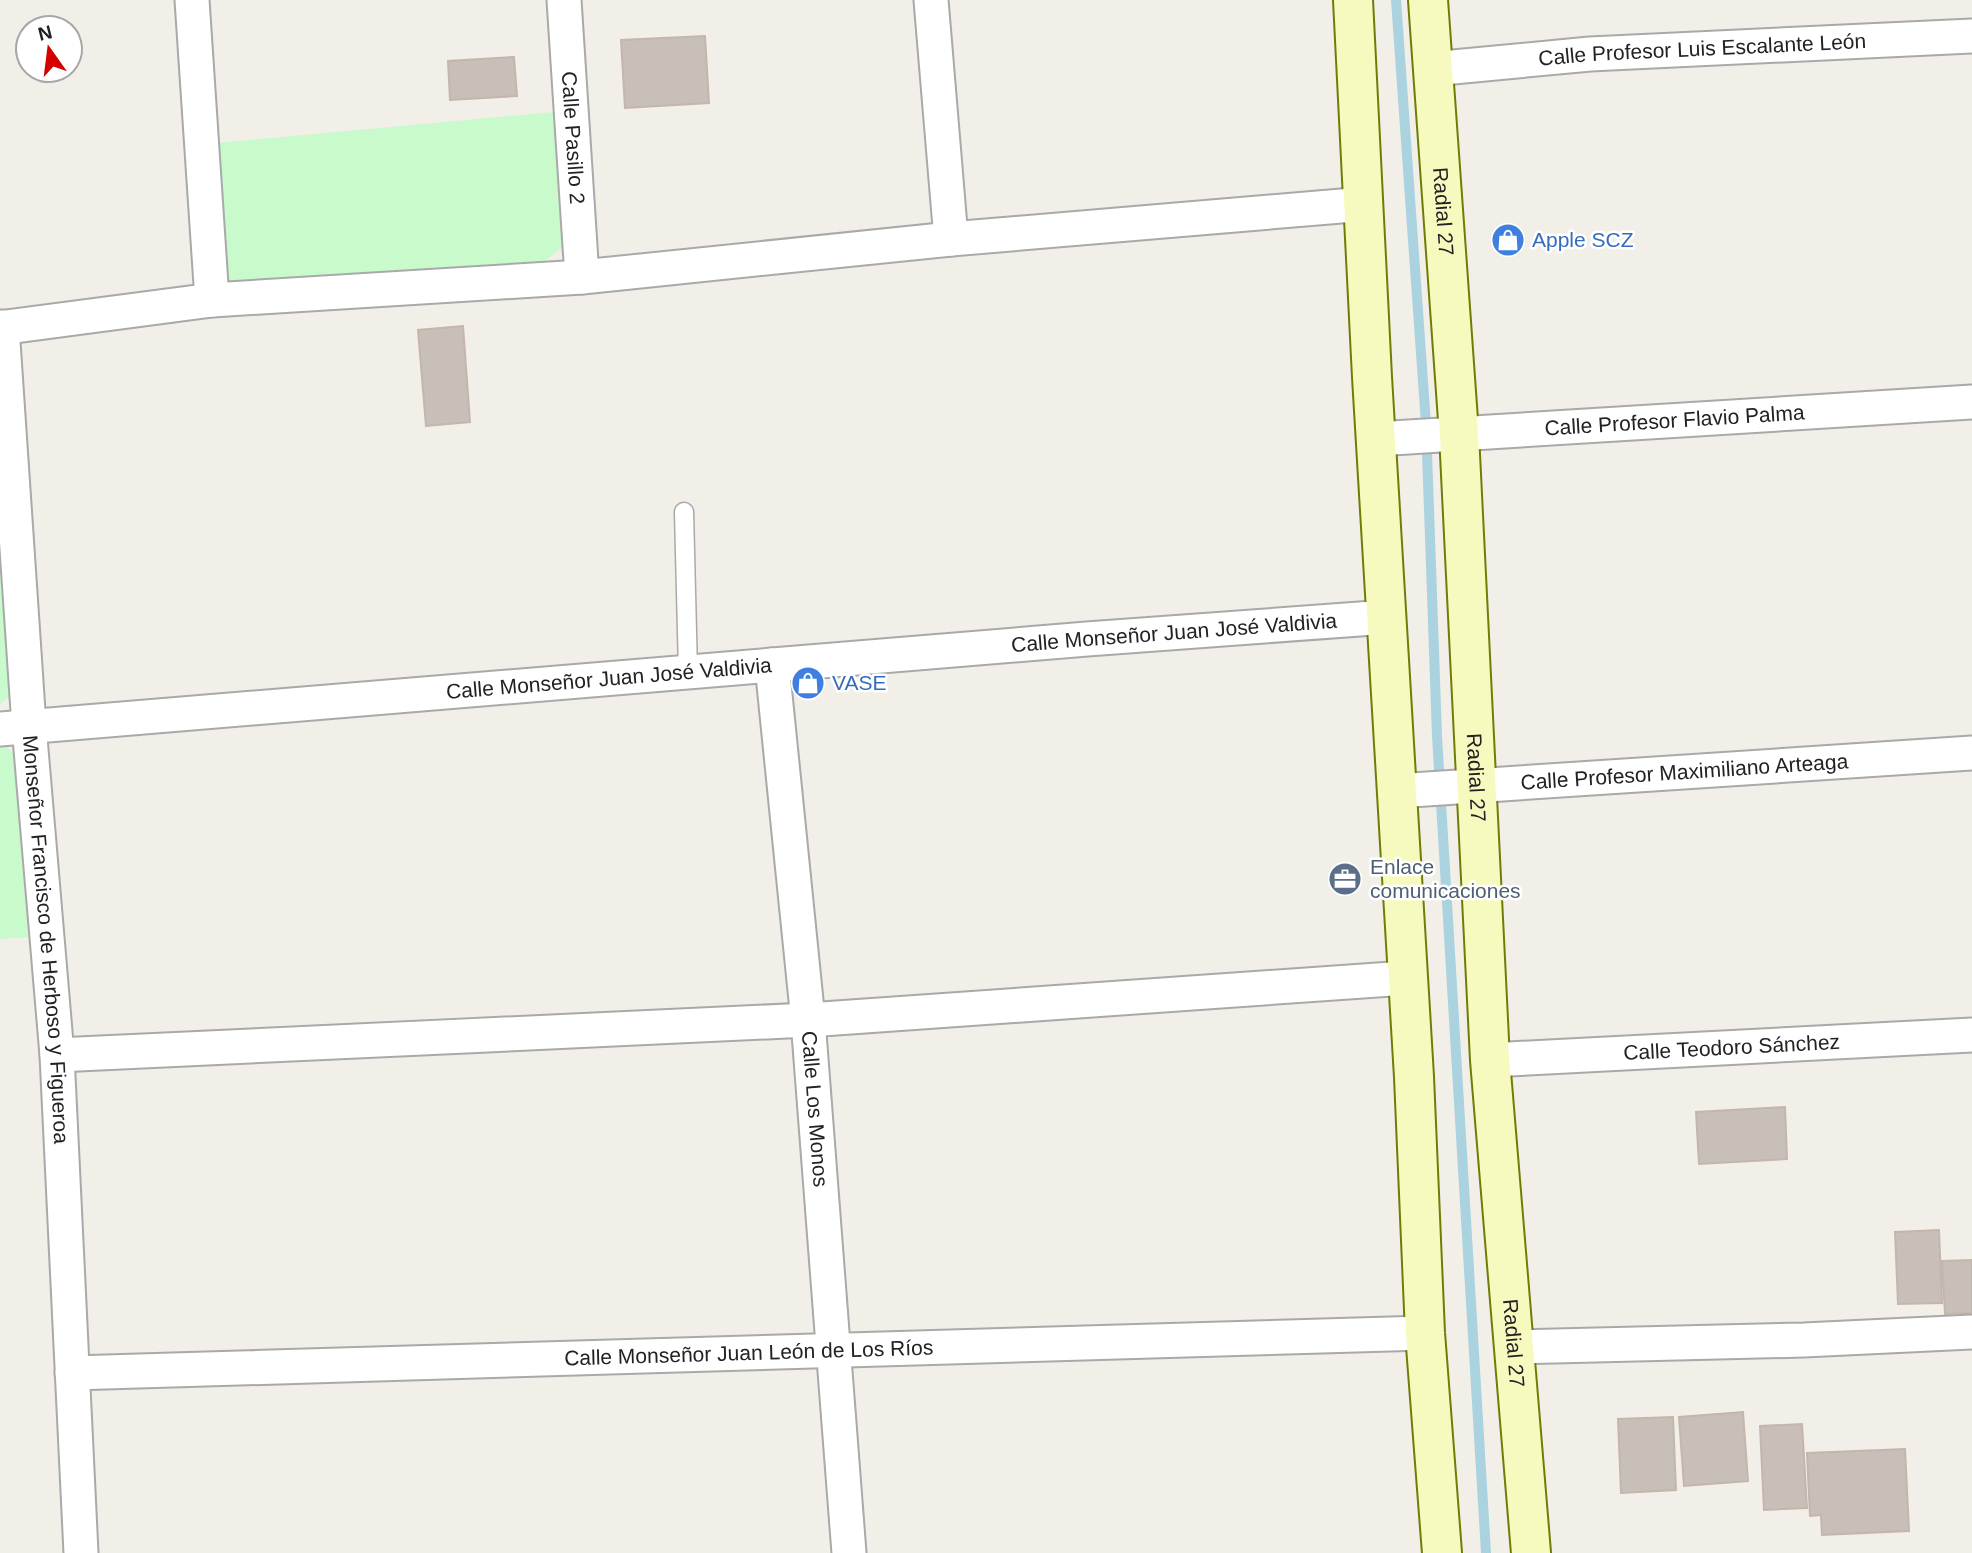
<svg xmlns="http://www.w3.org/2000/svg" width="1972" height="1553" font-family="Arial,sans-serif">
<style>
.park{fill:#c8facc}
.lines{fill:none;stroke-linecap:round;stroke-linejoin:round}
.stream{stroke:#aad3df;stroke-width:10}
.building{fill:#c7bfb8;stroke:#c4b6ab;stroke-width:2}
.lane-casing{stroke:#a9a9a9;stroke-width:21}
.street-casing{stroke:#a9a9a9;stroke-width:37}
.secondary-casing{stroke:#707d05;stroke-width:42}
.lane{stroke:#fff;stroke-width:18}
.street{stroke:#fff;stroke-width:33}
.secondary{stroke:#f7fabf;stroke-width:38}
.labels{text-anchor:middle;stroke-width:5;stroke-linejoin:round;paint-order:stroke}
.street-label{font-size:21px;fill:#222;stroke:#fff}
.shop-label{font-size:21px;fill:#366cbe;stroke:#fff;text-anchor:start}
.service-label{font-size:21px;fill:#4e5e75;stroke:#fff;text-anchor:start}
</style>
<rect width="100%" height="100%" fill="#f2efe9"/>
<path class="park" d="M554 112 564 246 544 262 245 288 232 285 225 274 217 143Z
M0 439 17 690 0 704Z
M0 744 7 746 14 755 28 937 0 939Z"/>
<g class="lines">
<path class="stream" d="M1396 0 1426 424 1437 736 1486 1553"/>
</g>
<path class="building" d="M705 36 709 103 625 108 621 40Z
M514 57 517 96 450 100 448 61Z
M463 326 470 422 426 426 418 330Z
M1785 1107 1787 1159 1699 1164 1696 1112Z
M1939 1230 1942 1303 1898 1304 1895 1232Z
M1972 1260V1313L1945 1314 1942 1261Z
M1743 1412 1748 1481 1684 1486 1679 1417Z
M1673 1417 1676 1490 1621 1493 1618 1419Z
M1802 1424 1807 1508 1764 1510 1760 1426Z
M1905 1449 1909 1531 1822 1535 1821 1515 1810 1516 1807 1453Z"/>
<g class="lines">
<defs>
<path id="lane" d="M684 512 688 672"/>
<g id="street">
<path d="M192 0 212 300"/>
<path id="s1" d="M564 0 582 277"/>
<path d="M931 0 951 239"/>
<path id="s2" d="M1432 69 1590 54 1972 36"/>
<path id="s3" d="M2 327 29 726 57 1055 81 1553"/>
<path d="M0 328 212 300 582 277 951 239 1365 204"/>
<path id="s4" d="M1376 439 1972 402"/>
<path id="s5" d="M772 665 808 1020 849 1553"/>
<path id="s6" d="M0 729 1087 639 1387 617"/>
<path id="s7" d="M1396 791 1972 753"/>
<path d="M57 1055 808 1020 1406 978"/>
<path id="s8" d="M1490 1060 1972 1035"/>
<path d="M1514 1347 1804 1340 1972 1332"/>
<path id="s9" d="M72 1373 1425 1333"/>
</g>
<g id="secondary">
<path d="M1353 0 1372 377 1414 1077 1425 1333 1442 1553"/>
<path id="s10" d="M1428 0 1459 434 1490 1060 1531 1553"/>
</g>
</defs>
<use href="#lane" class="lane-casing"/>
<use href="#street" class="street-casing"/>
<use href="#secondary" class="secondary-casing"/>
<use href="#lane" class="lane"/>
<use href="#street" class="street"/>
<use href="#secondary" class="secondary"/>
</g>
<defs>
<symbol id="shop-disc" viewBox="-11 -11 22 22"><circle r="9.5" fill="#3f7fe0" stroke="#fff"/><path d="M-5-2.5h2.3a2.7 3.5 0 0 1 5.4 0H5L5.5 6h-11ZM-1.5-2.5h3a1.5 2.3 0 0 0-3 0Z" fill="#fff"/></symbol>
<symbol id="office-disc" viewBox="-11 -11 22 22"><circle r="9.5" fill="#5c6f8a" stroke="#fff"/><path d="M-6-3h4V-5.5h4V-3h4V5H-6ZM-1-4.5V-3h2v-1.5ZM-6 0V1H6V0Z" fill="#fff"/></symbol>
</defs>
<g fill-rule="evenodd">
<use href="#shop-disc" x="1489" y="221" width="38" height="38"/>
<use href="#shop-disc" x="789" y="664" width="38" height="38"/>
<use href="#office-disc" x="1326" y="860" width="38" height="38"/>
</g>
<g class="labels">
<g class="street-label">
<text dy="7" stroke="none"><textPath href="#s2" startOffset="271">Calle Profesor Luis Escalante León</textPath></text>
<text dy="7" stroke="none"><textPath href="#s1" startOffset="138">Calle Pasillo 2</textPath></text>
<text dy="7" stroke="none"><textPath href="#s10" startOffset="212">Radial 27</textPath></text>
<text dy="7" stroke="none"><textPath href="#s4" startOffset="299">Calle Profesor Flavio Palma</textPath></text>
<text dy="7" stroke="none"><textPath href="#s6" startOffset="1178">Calle Monseñor Juan José Valdivia</textPath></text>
<text dy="7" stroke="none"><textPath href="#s6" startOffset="611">Calle Monseñor Juan José Valdivia</textPath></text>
<text dy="7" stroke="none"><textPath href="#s7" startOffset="289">Calle Profesor Maximiliano Arteaga</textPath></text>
<text dy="7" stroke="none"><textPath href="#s10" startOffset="779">Radial 27</textPath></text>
<text dy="7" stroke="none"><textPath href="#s3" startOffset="614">Monseñor Francisco de Herboso y Figueroa</textPath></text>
<text dy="7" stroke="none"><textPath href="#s8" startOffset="242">Calle Teodoro Sánchez</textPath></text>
<text dy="7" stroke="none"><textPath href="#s5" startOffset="446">Calle Los Monos</textPath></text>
<text dy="7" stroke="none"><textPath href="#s10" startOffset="1346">Radial 27</textPath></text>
<text dy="7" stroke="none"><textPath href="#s9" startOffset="677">Calle Monseñor Juan León de Los Ríos</textPath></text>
</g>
<g class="shop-label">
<text x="1532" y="247">Apple SCZ</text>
<text x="832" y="690">VASE</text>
</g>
<g class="service-label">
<text x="1370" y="874">Enlace<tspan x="1370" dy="24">comunicaciones</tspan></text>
</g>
</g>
<g transform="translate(49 49) rotate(346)"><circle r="33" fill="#ffffff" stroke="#a7a7a7" stroke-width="2"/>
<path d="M0-5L12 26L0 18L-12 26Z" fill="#d40000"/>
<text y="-10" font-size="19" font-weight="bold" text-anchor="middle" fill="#222222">N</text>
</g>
</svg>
